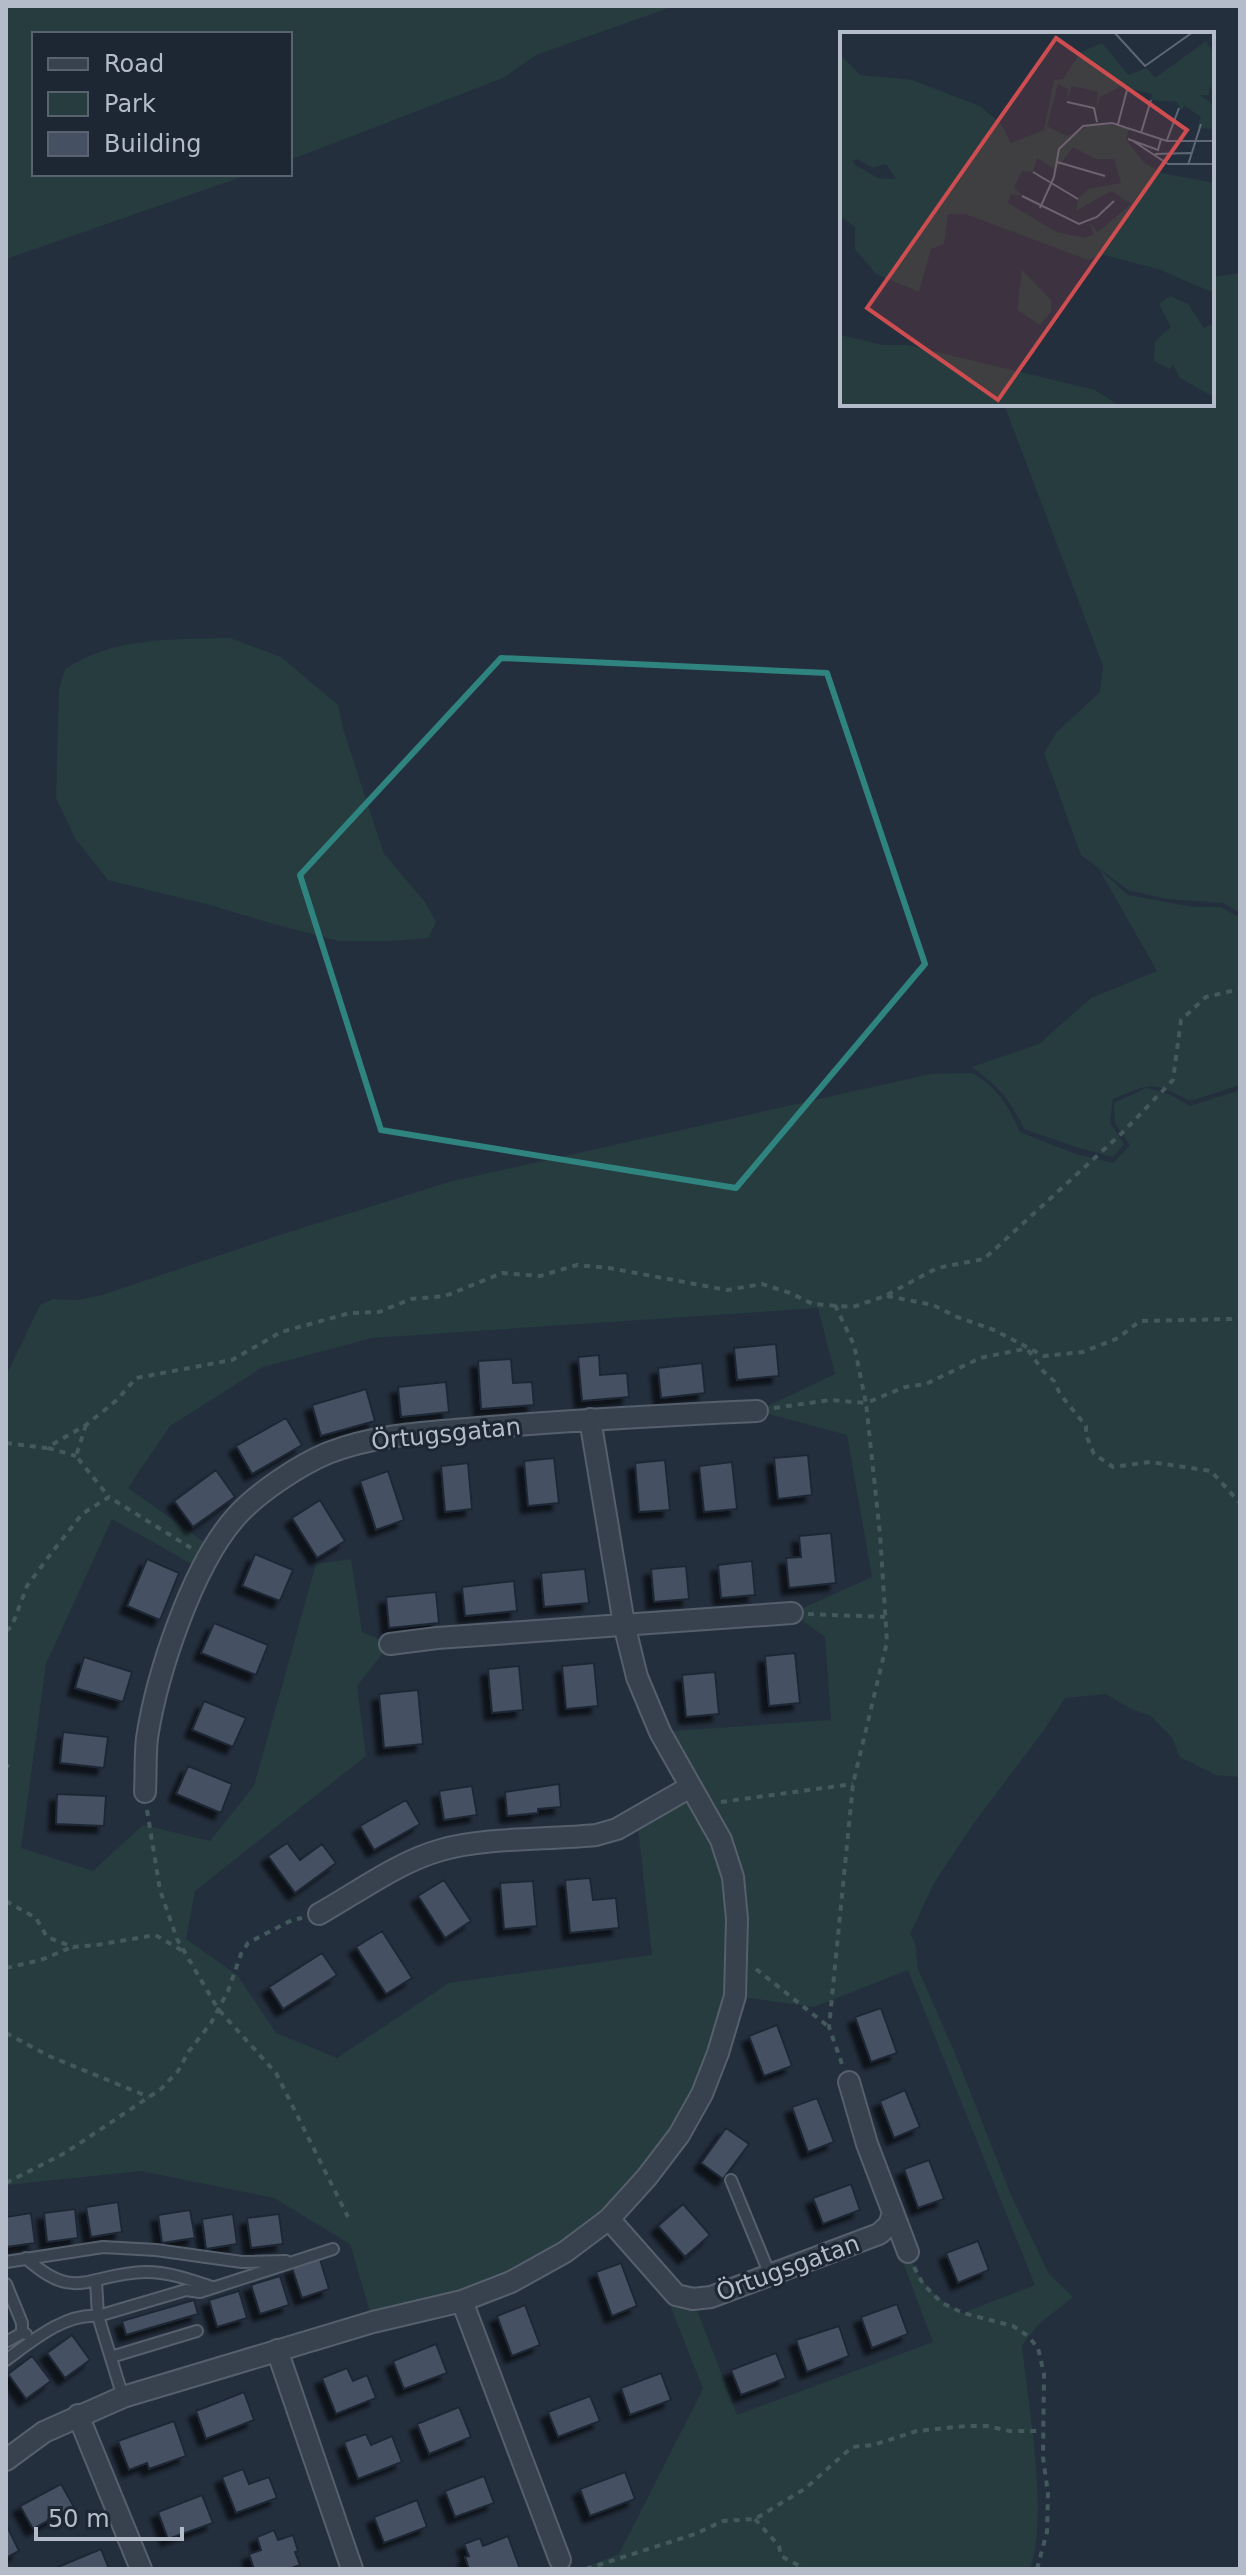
<svg xmlns="http://www.w3.org/2000/svg" width="1246" height="2575" font-family="'DejaVu Sans',sans-serif">
<style>
.green{fill:#263c3f;fill-rule:evenodd}
.building{fill:#455162;stroke:#1f2835;stroke-width:2;filter:url(#shadow)}
.lines{fill:none;stroke-linecap:round;stroke-linejoin:round}
.lane-casing{stroke:#565f6c;stroke-width:14}
.street-casing{stroke:#565f6c;stroke-width:24}
.path{stroke:#44595c;stroke-width:4;stroke-dasharray:6 6;stroke-linecap:butt}
.lane{stroke:#38414e;stroke-width:10}
.street{stroke:#38414e;stroke-width:20}
.marked{fill:none;stroke:#308480;stroke-width:6;stroke-linejoin:round}
.labels{text-anchor:middle;stroke-width:6;stroke-linejoin:round;paint-order:stroke}
.street-label{font-size:24px;fill:#b4bcc9;stroke:#1d2633}
.inset-road{fill:none;stroke:#5e6776;stroke-width:2}
.view{fill:#ce4d50;fill-opacity:0.15;stroke:#ce4d50;stroke-width:4}
.inset-edge{fill:none;stroke:#b4bcc9;stroke-width:4}
</style>
<defs>
<filter id="shadow"><feDropShadow dx="-7" dy="7" stdDeviation="2" flood-color="#0009"/></filter>
</defs>
<rect width="100%" height="100%" fill="#242f3e"/>
<path class="green" d="M6 6H674L536 55 503 78 290 160V34H34V174H250L6 259Z
M1240 273V913L1223 903 1166 899 1128 890 1081 855 1044 753 1056 733 1100 692 1103 666 1004 404H1212V277Z
M230 638 281 657 338 705 344 732 384 854 425 902 436 922 428 938 393 941H339L270 923 210 905 108 880 75 838 56 798 59 689 65 669C116 636 171 640 230 638Z
M1099 869 1128 895 1193 907H1221L1240 918V1085L1190 1101C1152 1081 1151 1083 1113 1099L1110 1123 1124 1144 1113 1157 1076 1147 1024 1129C1010 1099 998 1086 972 1067L1039 1044 1091 998 1157 971Z
M972 1073C999 1089 1007 1104 1020 1132L1076 1154 1113 1163 1130 1145 1115 1123 1114 1103 1146 1088 1169 1094 1190 1106 1240 1090V1777L1216 1775 1180 1757 1172 1738 1151 1716 1129 1708 1106 1694 1065 1698 1044 1730 974 1823 934 1883 910 1934 915 1942 918 1969 954 2051 1011 2195 1049 2274 1073 2297 1039 2324 1022 2345C1028 2406 1049 2513 1030 2569H581L619 2554 703 2389 659 2277 693 2299 737 2415 933 2342 889 2225 893 2213C911 2259 915 2289 963 2313L1035 2285 908 1970 814 2007 735 1996 718 2053 647 2177 511 2282 373 2322 350 2244 274 2198 141 2171 6 2185V1376L40 1305 53 1299 77 1300 102 1295 283 1234 449 1182 931 1074ZM818 1308 835 1374 757 1411 847 1435 872 1577 792 1613 825 1637 831 1720 660 1732 690 1787 637 1818 652 1955 449 1983 337 2058 276 2033 237 1975 186 1939 195 1891 366 1756 357 1686 390 1644 362 1632 351 1559 316 1564 254 1786 210 1841 143 1825 93 1871 21 1848 46 1664 112 1519 202 1570 214 1549 128 1488 170 1426 263 1367 372 1338Z"/>
<path class="building" d="M776 1344 779 1376 737 1380 734 1348Z
M599 1355 600 1375 627 1373 629 1397 582 1401 578 1357Z
M511 1359 513 1383 532 1382 534 1405 481 1409 478 1361Z
M702 1363 705 1393 661 1398 658 1368Z
M446 1382 449 1412 401 1417 398 1387Z
M366 1389 375 1421 321 1436 312 1405Z
M286 1418 302 1445 252 1474 236 1446Z
M808 1455 812 1495 778 1499 774 1458Z
M554 1458 559 1503 528 1506 524 1461Z
M665 1460 670 1510 639 1512 635 1463Z
M732 1462 737 1509 704 1512 699 1466Z
M468 1463 472 1509 445 1512 441 1466Z
M216 1470 235 1497 193 1527 174 1501Z
M388 1471 404 1520 376 1530 360 1481Z
M320 1500 345 1541 317 1558 292 1518Z
M831 1533 836 1583 789 1588 786 1558 801 1557 799 1536Z
M255 1554 293 1570 280 1601 242 1586Z
M147 1559 179 1573 160 1620 127 1606Z
M752 1561 755 1595 721 1598 718 1565Z
M686 1566 689 1599 654 1602 651 1569Z
M585 1569 589 1603 544 1607 541 1573Z
M514 1581 517 1611 465 1616 462 1587Z
M436 1592 439 1623 389 1628 386 1597Z
M214 1623 268 1645 256 1675 201 1653Z
M795 1653 800 1703 769 1706 765 1656Z
M84 1657 132 1672 123 1702 75 1688Z
M594 1663 598 1706 566 1709 562 1666Z
M519 1666 523 1710 492 1713 488 1669Z
M715 1672 719 1714 686 1717 682 1675Z
M418 1690 423 1744 384 1748 379 1694Z
M204 1701 246 1718 233 1747 192 1730Z
M63 1732 108 1737 104 1768 60 1763Z
M188 1766 232 1784 221 1813 176 1794Z
M559 1784 561 1807 538 1809V1813L507 1816 505 1792Z
M472 1786 477 1815 444 1820 439 1791Z
M57 1794 106 1796 104 1826 56 1824Z
M406 1800 420 1824 374 1850 360 1826Z
M287 1843 300 1860 322 1844 336 1863 295 1893 268 1856Z
M590 1878 593 1900 616 1898 619 1928 570 1933 565 1880Z
M444 1880 471 1921 445 1938 418 1896Z
M533 1881 537 1926 504 1929 500 1883Z
M382 1931 412 1978 386 1994 356 1947Z
M322 1953 337 1975 283 2009 269 1987Z
M881 2008 897 2053 871 2062 855 2017Z
M777 2025 792 2066 764 2076 749 2036Z
M905 2090 920 2127 894 2138 880 2101Z
M817 2098 834 2142 808 2152 792 2107Z
M726 2128 749 2144 723 2179 701 2163Z
M929 2160 944 2199 918 2208 904 2169Z
M851 2184 860 2210 823 2224 813 2198Z
M118 2202 122 2232 91 2237 86 2207Z
M683 2204 710 2235 685 2257 658 2226Z
M75 2209 78 2238 47 2242 44 2213Z
M190 2210 195 2238 162 2243 158 2215Z
M31 2213 35 2243 6 2247V2217Z
M233 2214 237 2244 206 2249 202 2219Z
M279 2214 283 2244 251 2248 247 2218Z
M978 2241 989 2270 958 2283 946 2253Z
M320 2259 329 2289 302 2298 292 2268Z
M621 2263 637 2306 612 2316 596 2272Z
M280 2276 289 2305 260 2314 251 2285Z
M239 2291 247 2318 217 2327 209 2300Z
M194 2300 198 2314 126 2335 122 2321Z
M897 2304 908 2334 872 2348 861 2317Z
M525 2305 540 2345 512 2356 497 2316Z
M839 2326 849 2356 807 2372 796 2340Z
M72 2335 90 2360 65 2378 47 2353Z
M436 2344 447 2373 404 2389 393 2361Z
M776 2353 786 2378 741 2395 731 2370Z
M32 2356 51 2381 26 2399 8 2374Z
M347 2368 353 2381 367 2375 376 2398 336 2414 322 2378Z
M661 2373 671 2400 630 2415 621 2388Z
M244 2392 254 2420 206 2439 196 2411Z
M590 2396 600 2421 558 2437 548 2412Z
M459 2407 471 2437 429 2454 417 2424Z
M174 2421 186 2456 149 2469 147 2463 129 2470 118 2441Z
M366 2434 371 2445 392 2436 402 2462 358 2479 344 2442Z
M243 2469 249 2484 269 2477 277 2498 236 2513 222 2477Z
M625 2472 635 2499 590 2516 580 2489Z
M484 2476 494 2503 455 2517 445 2491Z
M61 2484 74 2507 33 2529 20 2506Z
M202 2495 213 2523 168 2539 158 2512Z
M417 2500 427 2527 384 2543 374 2517Z
M8 2528 19 2551 6 2558V2529Z
M274 2530 278 2540 293 2535 298 2551 295 2552 300 2565 289 2569H254L249 2554 261 2550 257 2537Z
M508 2536 520 2569H469L465 2557 469 2556 464 2544 480 2538 483 2546Z
M101 2549 109 2569H58V2567Z"/>
<g class="lines">
<defs>
<path id="lane" d="M731 2180 770 2275
M26 2258C76 2304 89 2273 146 2272 169 2272 191 2280 212 2287
M6 2262 103 2247 156 2250 242 2262 286 2261
M6 2284 22 2323V2333
M6 2342 22 2333 26 2334
M111 2357 197 2331
M6 2360C32 2341 65 2313 98 2316L96 2280
M123 2397 98 2316 186 2290 200 2292 333 2249"/>
<path id="street" d="M390 1644 437 1638 792 1613
M145 1792C146 1774 145 1755 147 1738 157 1673 192 1568 234 1519 254 1495 299 1465 328 1453 379 1433 436 1432 490 1427 579 1420 668 1415 757 1411
M319 1914C358 1892 398 1862 441 1850 485 1837 548 1840 596 1835L617 1829 690 1787
M849 2082 867 2144 908 2252
M609 2219 676 2295 693 2299 711 2297 879 2234 889 2225 893 2213
M462 2301 560 2560
M277 2350 352 2569
M78 2415 141 2569
M6 2460 44 2432 123 2397 373 2322 462 2301 511 2282 565 2252 609 2219 647 2177 679 2135 702 2094 718 2053 735 1996 737 1919 733 1877 721 1840 660 1732 637 1677 624 1624 590 1419"/>
</defs>
<use href="#lane" class="lane-casing"/>
<use href="#street" class="street-casing"/>
<path class="path" d="M887 1296 933 1305 957 1317 994 1330 1044 1356 1083 1352 1118 1338 1140 1321 1231 1319 1240 1317
M835 1305 854 1345 866 1403 905 1387 926 1384 980 1358 1024 1349
M1028 1350 1043 1371 1054 1381 1060 1394 1086 1426V1435L1094 1454 1113 1467 1150 1462 1211 1471 1240 1503
M774 1408 830 1400 866 1403 880 1534 887 1642 853 1784 829 2027 842 2064
M86 1425 76 1456 109 1497
M6 1443 46 1448 86 1425 117 1400 136 1378 232 1360 281 1332 350 1313 379 1312 411 1299 445 1296 502 1273 540 1276 577 1265 609 1268 727 1290 762 1284 790 1293 813 1304 853 1307 885 1296 937 1268 984 1259 1122 1133 1173 1080 1181 1020 1206 997 1240 989
M48 1448 76 1456
M808 1614 885 1617
M6 1631 12 1626 27 1586 50 1555 82 1514 109 1497 191 1548
M6 1765 9 1767
M721 1802 853 1784
M147 1810 160 1890 177 1939 218 2009 276 2073 348 2217
M6 1901 36 1918 47 1937 73 1947 97 1945 155 1935 183 1951
M6 1968 41 1960 72 1947
M756 1969 829 2027
M6 2033 49 2056 149 2097
M6 2183 65 2153 161 2089 178 2071 189 2051 211 2023 228 1991 241 1954 248 1943 292 1920 302 1918
M914 2267 923 2284 942 2303 963 2313 1013 2326 1028 2336 1038 2348 1044 2374 1043 2457 1048 2494 1047 2532 1037 2569
M755 2519 779 2546 781 2556 805 2569
M586 2569 695 2534 723 2521 755 2519 806 2488 852 2447 873 2445 917 2431 966 2426H987L1010 2431H1042"/>
<use href="#lane" class="lane"/>
<use href="#street" class="street"/>
</g>
<path class="marked" d="M501 658 827 673 925 964 736 1188 381 1130 300 875Z"/>
<g class="labels">
<g class="street-label">
<text transform="translate(446 1434) rotate(-6)" y="8">Örtugsgatan</text>
<text transform="translate(788 2268) rotate(-20)" y="8">Örtugsgatan</text>
</g>
</g>
<g transform="translate(840 32)">
<rect width="374" height="374" fill="#242f3e"/>
<path d="M366 9 374 22V61L369 54V63H360L372 72 374 97 357 96 361 85 345 74 341 78 337 70 311 68 312 62 281 54 260 65 256 81 258 60 232 54 227 70 228 57 218 52 207 94 227 104 257 90 289 97 286 107 303 130 322 141 374 151V261L318 237 264 223 248 228 125 182H108L104 212 91 217 79 260 36 242 15 217V195L0 184V22L20 43 72 48 140 74 161 92 171 111 204 98 214 48 223 47 241 20 262 11 288 43 307 36 315 46ZM233 115 256 127H274L281 151 248 157 238 167 236 179 271 159 291 172 258 200 249 190 254 202 245 206 217 200 168 171 171 162 182 164 174 155 182 139 193 140 197 126 216 138ZM17 127 33 136 46 132 56 147 38 146 15 133 12 129ZM182 238 211 268V280L200 293 177 278ZM330 264 348 272 364 296 374 291V365L340 346 333 333 330 337 314 329 315 310 331 295 319 272ZM0 303 43 313H68L255 358 280 374H0Z" fill="#263c3f" fill-rule="evenodd"/>
<path class="inset-road" d="M274 0 305 34 353 0M227 70 254 76 257 90M278 92 287 58M301 101 311 68M288 107 318 118 321 107M327 108 339 76M293 109 328 132H374M315 122 351 121M217 130 265 144M348 133 361 92M193 140 238 167M182 164 239 192 257 185 274 169M200 176 214 145 219 117 243 94 272 91 327 109H374"/>
<path class="view" d="M216 6 347 98 158 368 27 276Z"/>
<rect width="374" height="374" class="inset-edge"/>
</g>
<rect width="1246" height="2575" fill="none" stroke="#b4bcc9" stroke-width="16"/>
<rect x="32" y="32" width="260" height="144" fill="#1d2633" stroke="#59626f" stroke-width="2"/>
<rect x="48" y="58" width="40" height="12" fill="#38414e" stroke="#59626f" stroke-width="2"/>
<text x="104" y="72" font-size="24" fill="#b4bcc9">Road</text>
<rect x="48" y="92" width="40" height="24" fill="#263c3f" stroke="#59626f" stroke-width="2"/>
<text x="104" y="112" font-size="24" fill="#b4bcc9">Park</text>
<rect x="48" y="132" width="40" height="24" fill="#455162" stroke="#59626f" stroke-width="2"/>
<text x="104" y="152" font-size="24" fill="#b4bcc9">Building</text>
<path d="M36 2527v12h146v-12" fill="none" stroke="#b4bcc9" stroke-width="4"/>
<text x="48" y="2527" font-size="24" fill="#b4bcc9" stroke="#1d2633" stroke-width="6" paint-order="stroke">50 m</text>
</svg>
